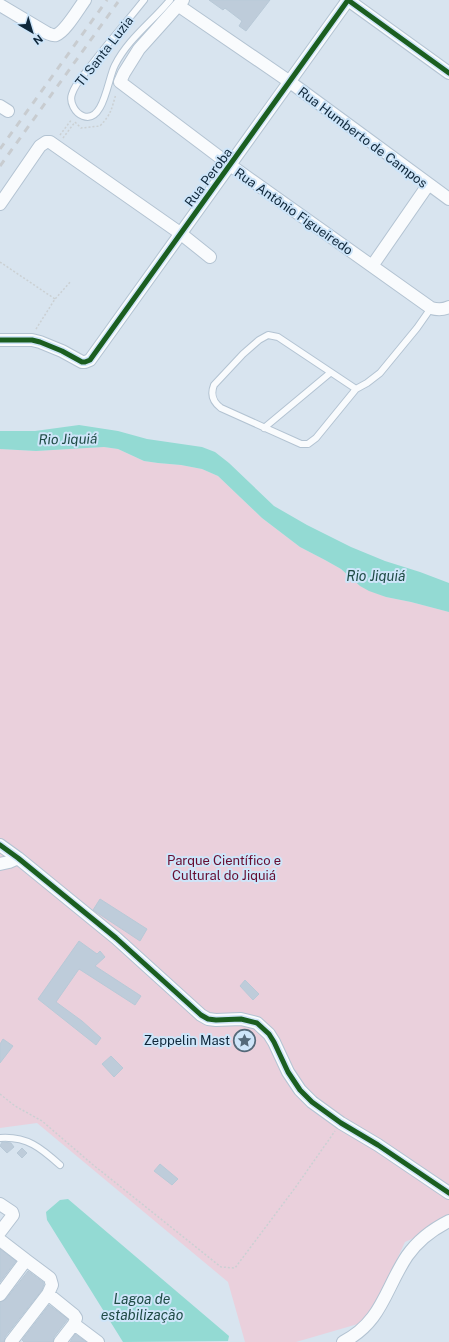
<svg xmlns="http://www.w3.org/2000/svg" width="449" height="1342" font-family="'Public Sans',sans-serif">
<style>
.green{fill:#ead0dc}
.water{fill:#93dad3}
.building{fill:#beccda;stroke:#b8c9d7}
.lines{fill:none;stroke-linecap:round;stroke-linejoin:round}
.service-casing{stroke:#b3c3d2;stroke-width:8}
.minor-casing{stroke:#b3c3d2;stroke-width:14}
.path{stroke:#cbd0d3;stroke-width:1.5;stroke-dasharray:2 2;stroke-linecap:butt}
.service{stroke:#f9fbfd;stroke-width:6}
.minor{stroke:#f9fbfd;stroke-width:12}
.rail{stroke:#c8ccd0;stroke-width:3;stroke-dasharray:7 7;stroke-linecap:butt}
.cycleway-casing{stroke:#cee5f9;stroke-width:8}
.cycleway{stroke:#1b5e20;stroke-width:5}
.labels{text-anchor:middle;stroke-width:4;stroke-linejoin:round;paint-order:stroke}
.street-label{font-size:13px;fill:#0f273a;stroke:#cee5f9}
.park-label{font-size:13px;fill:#660c30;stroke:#cee5f9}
.poi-label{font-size:13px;fill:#0f273a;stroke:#cee5f9;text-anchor:end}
.water-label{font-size:14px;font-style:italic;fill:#1f4b45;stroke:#cee5f9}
</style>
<rect width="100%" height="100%" fill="#d8e4ef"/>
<path class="green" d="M104 447 118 449 144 461 158 463 181 465 202 469 218 476 262 518 300 547 325 560 341 569 360 586 386 597 411 602 449 612V1222L405 1242 368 1321 296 1342H245L228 1282 37 1123 0 1128V449L36 451Z"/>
<path class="water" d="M79 425 118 431 147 439 202 447 215 452 229 463 274 506 307 525 351 547 385 561 420 572 449 583V612L411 602 386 597 369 591 360 586 341 569 325 560 300 547 262 518 218 476 202 469 181 465 158 463 144 461 118 449 104 447 36 451 0 449V431H35Z
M68 1199 229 1336 228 1341 123 1342 47 1220 46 1212 60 1200Z"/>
<path class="building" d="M209 0H270L246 31 239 26 242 21 225 8 223 10Z
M100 899 147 929 140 941 93 910Z
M79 941 97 954 100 951 105 957 95 966 141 996 135 1005 79 969 56 1002 82 1021 101 1038 96 1045 38 999Z
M245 980 259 994 253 1000 240 986Z
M3 1039 13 1046 0 1063V1044Z
M111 1056 123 1068 114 1077 102 1064Z
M2 1142 11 1143 14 1147 7 1153 0 1146Z
M22 1148 27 1153 22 1158 17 1153Z
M160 1164 178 1179 172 1185 154 1171Z
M0 1249 16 1261 0 1282Z
M28 1271 43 1282 44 1284 42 1290 5 1337 4 1342H0V1302L6 1299Z
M49 1305 68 1319 54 1337 53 1342H24L22 1340Z
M75 1334 86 1342H70Z"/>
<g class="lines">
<defs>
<path id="service" d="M144 0C126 23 106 45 89 68 83 76 75 84 72 94 69 102 75 113 83 116 104 124 108 77 115 65 128 39 152 22 170 0
M356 389 278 337 268 335 259 340 243 354 214 385C210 395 213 402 221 408L301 444H308L316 438 356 389 367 383 380 373 417 328 431 308
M264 428 330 373
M0 1138C27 1136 41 1148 60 1165"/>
<path id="minor" d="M183 0 139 49 124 73 120 82 230 165 431 308C438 310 443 310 449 307
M348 0 449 73
M0 5 47 33C50 34 53 36 56 35 65 32 79 8 85 0
M179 6 290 82 449 199
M0 106 8 111
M0 204 40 146 46 142H50L180 233 210 257
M372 266 428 185
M0 340H32L40 342 62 351 82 362H85L90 360 348 0
M0 845 18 858 116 938 201 1015 208 1019 216 1020 241 1019 257 1023 269 1034 274 1042 288 1072 300 1090 312 1102 341 1123 378 1145 449 1193
M0 864 9 862 18 858
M0 1204 12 1212 13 1215 0 1232
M0 1240 26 1260 0 1295
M48 1294 74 1315 76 1318 74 1324 60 1342
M74 1324 98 1342
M11 1342 48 1294 52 1285 50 1278 26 1260
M343 1342C382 1322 385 1289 407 1256 418 1240 433 1229 449 1221"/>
</defs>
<use href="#service" class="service-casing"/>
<use href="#minor" class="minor-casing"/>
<path class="path" d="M60 135 72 119
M63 138 75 122 81 128 100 126C112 113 111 110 116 94
M0 262 55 299
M36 329 55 299 71 281
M0 1094 15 1106 42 1121 92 1164 221 1267 235 1268 295 1188 335 1131"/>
<use href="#service" class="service"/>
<use href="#minor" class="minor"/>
<path class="rail" d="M0 149 107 0
M0 166 118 2"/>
<defs>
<path id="cycleway" d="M348 0 449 73
M0 340H32L40 342 62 351 82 362H85L90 360 348 0
M0 845 18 858 116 938 201 1015 208 1019 216 1020 241 1019 257 1023 269 1034 274 1042 288 1072 300 1090 312 1102 341 1123 378 1145 449 1193"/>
</defs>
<use href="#cycleway" class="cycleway-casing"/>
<use href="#cycleway" class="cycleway"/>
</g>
<defs>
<symbol id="sight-ring" viewBox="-11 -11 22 22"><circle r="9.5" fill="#cee5f9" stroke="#556979" stroke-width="1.5"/><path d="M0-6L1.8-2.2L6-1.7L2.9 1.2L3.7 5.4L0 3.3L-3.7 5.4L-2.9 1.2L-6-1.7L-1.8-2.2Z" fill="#556979"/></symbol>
</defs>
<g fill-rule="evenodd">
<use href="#sight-ring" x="232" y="1028" width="25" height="25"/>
</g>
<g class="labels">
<g class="street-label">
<text transform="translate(104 51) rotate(-52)" y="5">TI Santa Luzia</text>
<text transform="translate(363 137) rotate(37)" y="5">Rua Humberto de Campos</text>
<text transform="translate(208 177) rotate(-53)" y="5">Rua Peroba</text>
<text transform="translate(294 211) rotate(35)" y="5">Rua Antônio Figueiredo</text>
</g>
<g class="park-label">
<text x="224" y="865">Parque Científico e<tspan x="224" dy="15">Cultural do Jiquiá</tspan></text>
</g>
<g class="poi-label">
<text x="230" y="1045">Zeppelin Mast</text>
</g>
<g class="water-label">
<text transform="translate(68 439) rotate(-1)" y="5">Rio Jiquiá</text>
<text x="376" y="581">Rio Jiquiá</text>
<text x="142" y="1304">Lagoa de<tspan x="142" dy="16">estabilização</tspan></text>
</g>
</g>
<g transform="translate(32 32) rotate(142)" stroke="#cee5f9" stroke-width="3" paint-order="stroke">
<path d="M0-3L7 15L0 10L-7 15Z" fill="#0f273a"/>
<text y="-6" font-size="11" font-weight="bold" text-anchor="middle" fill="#0f273a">N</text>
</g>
</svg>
